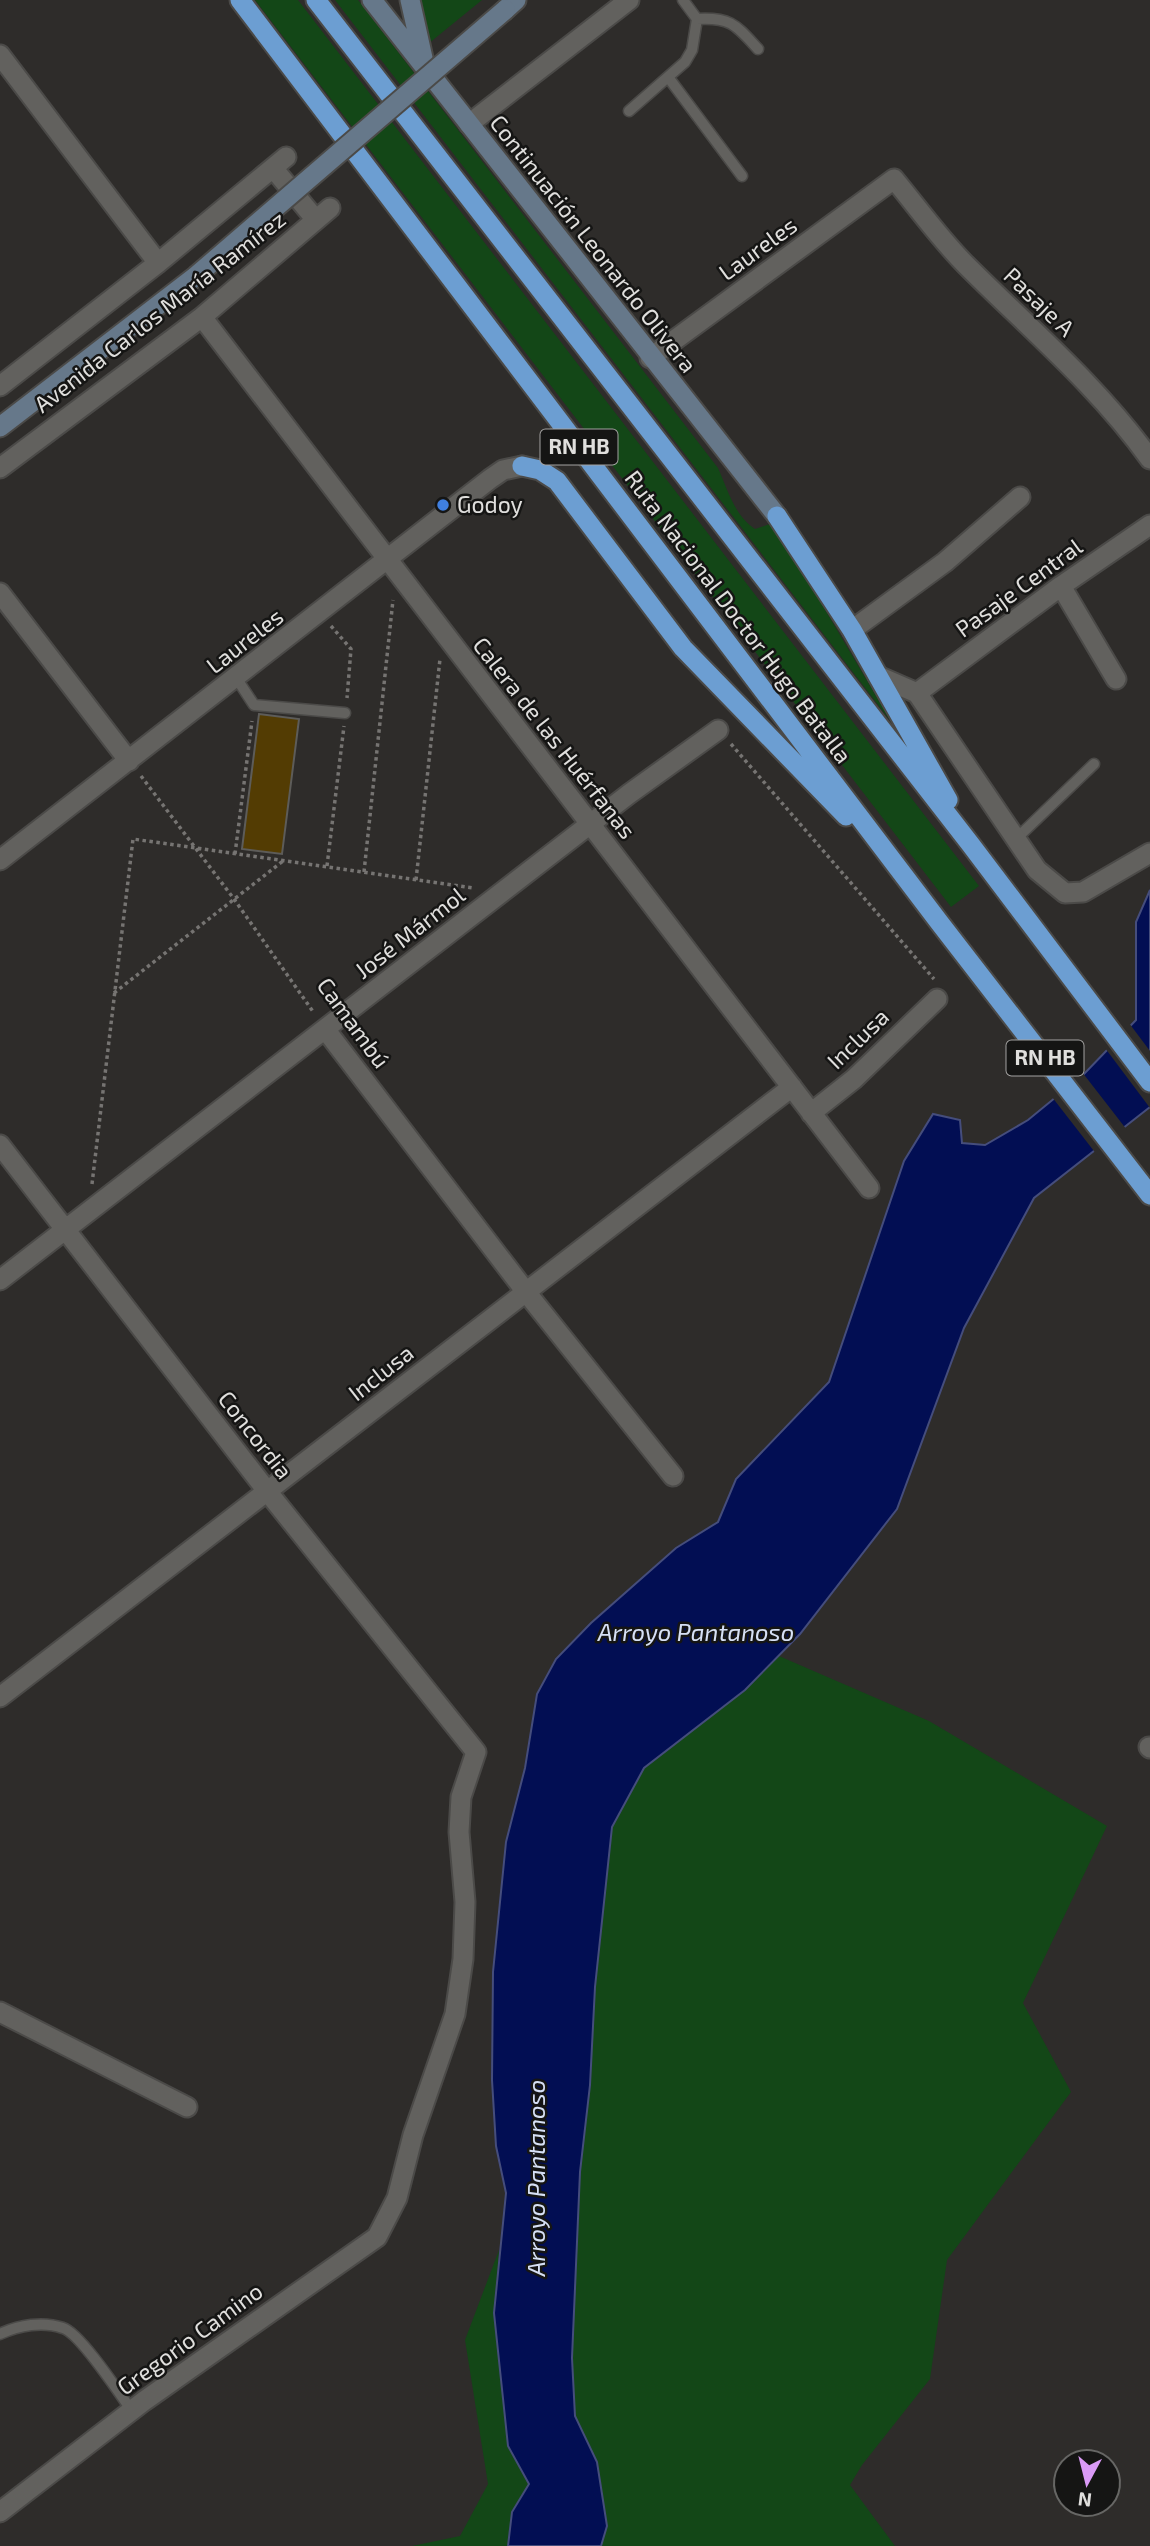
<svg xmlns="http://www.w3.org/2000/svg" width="1150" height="2546" font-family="'Exo 2',sans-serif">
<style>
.green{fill:#134717}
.water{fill:#020e53;stroke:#454d7c;stroke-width:2}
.pier{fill:#2e2c2a}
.building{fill:#533c03;stroke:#5d5c59;stroke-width:2}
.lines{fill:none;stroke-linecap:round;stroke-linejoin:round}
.service-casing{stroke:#4b4a48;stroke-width:13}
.minor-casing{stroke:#4b4a48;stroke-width:23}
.secondary-casing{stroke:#4b4a48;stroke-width:23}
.trunk-casing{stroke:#4b4a48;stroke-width:23}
.path{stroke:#767472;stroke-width:3.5;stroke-dasharray:3.5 3.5;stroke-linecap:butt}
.service{stroke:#62615e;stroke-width:10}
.minor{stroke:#62615e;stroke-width:19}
.secondary{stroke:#66788a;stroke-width:19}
.trunk{stroke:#6c9ed2;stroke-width:19}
.secondary-bridge-casing{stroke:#4b4a48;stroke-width:23;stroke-linecap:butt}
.secondary-bridge{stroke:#66788a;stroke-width:19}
.shop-dot{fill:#3f7fe0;stroke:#151514;stroke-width:2.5}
.labels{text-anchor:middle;stroke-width:5;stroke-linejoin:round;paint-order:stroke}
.shield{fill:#151514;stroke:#a3a2a1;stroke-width:2}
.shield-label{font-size:21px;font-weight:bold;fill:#e0dfdd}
.street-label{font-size:23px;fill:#e0dfdd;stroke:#151514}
.poi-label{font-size:23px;fill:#e0dfdd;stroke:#151514;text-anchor:start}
.water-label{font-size:24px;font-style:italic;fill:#d6e0f5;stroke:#151514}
</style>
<rect width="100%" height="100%" fill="#2e2c2a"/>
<path class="green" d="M255 0H298L979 886 951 907Z
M335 0H358L718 468C728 490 734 515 755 529L770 524 778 530 892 723Z
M419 0H482L428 44Z
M779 1656 929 1721 1107 1826 1023 2003 1071 2092 947 2260 930 2379 862 2465 850 2485 895 2546H601L607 2526 597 2462 575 2416 572 2358 580 2172 590 2085 595 1987 612 1827 644 1768 745 1690Z
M499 2250 494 2313 508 2445 529 2484 512 2512 508 2546H412L460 2536 488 2484 465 2340Z"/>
<path class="water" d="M1150 890V1107L1034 1198 964 1328 897 1509 800 1634 745 1690 644 1768 612 1827 595 1987 590 2085 580 2172 572 2358 575 2416 597 2462 607 2526 601 2546H508L512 2512 529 2484 508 2446 494 2313 506 2193 496 2146 492 2080 493 1972 506 1842 525 1768 537 1694 556 1659 591 1623 676 1548 718 1522 736 1479 829 1382 904 1161 933 1114 960 1120 962 1143 985 1145 1028 1120 1084 1074 1136 1020V922Z"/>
<path class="pier" d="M1129 1023 1150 1051V1108L1105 1048Z
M1082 1072 1127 1130 1097 1155 1052 1097Z"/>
<path class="building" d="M259 714 299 719 282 854 242 849Z"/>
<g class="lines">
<defs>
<path id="service" d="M697 19C731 17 736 25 758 49
M668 77 742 176
M629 111 685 62 692 50 697 19 683 0
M237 679 254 705 345 713
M1016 839 1094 764
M0 2334C19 2325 43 2321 63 2328 80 2333 120 2394 132 2411"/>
<path id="minor" d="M0 55 158 263
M469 124 629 0
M273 168 316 220
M202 317 869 1188
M650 358 894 179C918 208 940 239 966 265 1029 328 1098 386 1150 459
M0 386 158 263 286 157
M0 468 202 317 330 208
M1061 586 1116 679
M0 593 129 761
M852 630 945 562 1020 497
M878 676 917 693 1037 870 1065 893 1083 892 1150 853
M917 693 1061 586 1150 525
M0 860 490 479 503 470 522 466
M325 1029 526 1292 673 1476
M811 1113 854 1079 937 999
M0 1145 267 1491 476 1752 461 1797 459 1832 465 1902 463 1959 455 2014 413 2135 397 2198 377 2237 144 2401 0 2512
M0 1280 629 794 718 730
M0 1697 792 1087
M1149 1747 1150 1748
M0 2012 187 2107"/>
<path id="secondary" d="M372 0 777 516
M410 0 423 58
M505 10 516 0
M0 427 196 276"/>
<path id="trunk" d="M240 0 939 922 1150 1195
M316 0 971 845 1150 1082
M522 466 540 470 557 481 683 648 846 816
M777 516 852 630 948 800"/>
</defs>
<use href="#service" class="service-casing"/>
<use href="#minor" class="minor-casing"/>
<use href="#secondary" class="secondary-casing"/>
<use href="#trunk" class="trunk-casing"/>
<path class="path" d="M331 626 351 649 347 698
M731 744 934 979
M141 776 234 899 314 1013
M235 854 252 721
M327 866 344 726
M364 872 393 600
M416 880 440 659
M114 993 283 861
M92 1184 133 839 474 888"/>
<use href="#service" class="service"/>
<use href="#minor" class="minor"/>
<use href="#secondary" class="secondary"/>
<use href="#trunk" class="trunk"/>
<defs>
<path id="secondary-bridge" d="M196 276 505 10"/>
</defs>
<use href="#secondary-bridge" class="secondary-bridge-casing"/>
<use href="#secondary-bridge" class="secondary-bridge"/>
</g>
<circle class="shop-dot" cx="443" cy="505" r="7"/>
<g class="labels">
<g class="shield">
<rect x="540.5" y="429.5" width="77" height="35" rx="5"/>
<rect x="1006.5" y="1040.5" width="77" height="35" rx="5"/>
</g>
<g class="shield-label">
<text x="579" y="454">RN HB</text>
<text x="1045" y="1065">RN HB</text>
</g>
<g class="street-label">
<text transform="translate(593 244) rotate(52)" y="8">Continuación Leonardo Olivera</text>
<text transform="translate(758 249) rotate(-36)" y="8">Laureles</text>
<text transform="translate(1039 302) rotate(44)" y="8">Pasaje A</text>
<text transform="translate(160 312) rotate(-38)" y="8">Avenida Carlos María Ramírez</text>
<text transform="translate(1019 588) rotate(-36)" y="8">Pasaje Central</text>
<text transform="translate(738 617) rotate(53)" y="8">Ruta Nacional Doctor Hugo Batalla</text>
<text transform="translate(245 641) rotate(-38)" y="8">Laureles</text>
<text transform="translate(554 738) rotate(52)" y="8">Calera de las Huérfanas</text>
<text transform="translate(410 933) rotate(-38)" y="8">José Mármol</text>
<text transform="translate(353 1023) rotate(54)" y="8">Camambú</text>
<text transform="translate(858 1039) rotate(-44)" y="8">Inclusa</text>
<text transform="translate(381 1373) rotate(-38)" y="8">Inclusa</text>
<text transform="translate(255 1435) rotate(52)" y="8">Concordia</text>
<text transform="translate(190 2339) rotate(-36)" y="8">Gregorio Camino</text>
</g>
<g class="poi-label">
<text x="457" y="513">Godoy</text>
</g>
<g class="water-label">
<text x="696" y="1641">Arroyo Pantanoso</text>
<text transform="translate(537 2178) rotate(-90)" y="8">Arroyo Pantanoso</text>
</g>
</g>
<g transform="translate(1087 2483) rotate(187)"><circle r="33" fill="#151514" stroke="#666664" stroke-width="2"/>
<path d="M0-5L12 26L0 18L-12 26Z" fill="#da9af6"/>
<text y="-10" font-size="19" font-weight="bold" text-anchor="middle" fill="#e0dfdd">N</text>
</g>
</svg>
